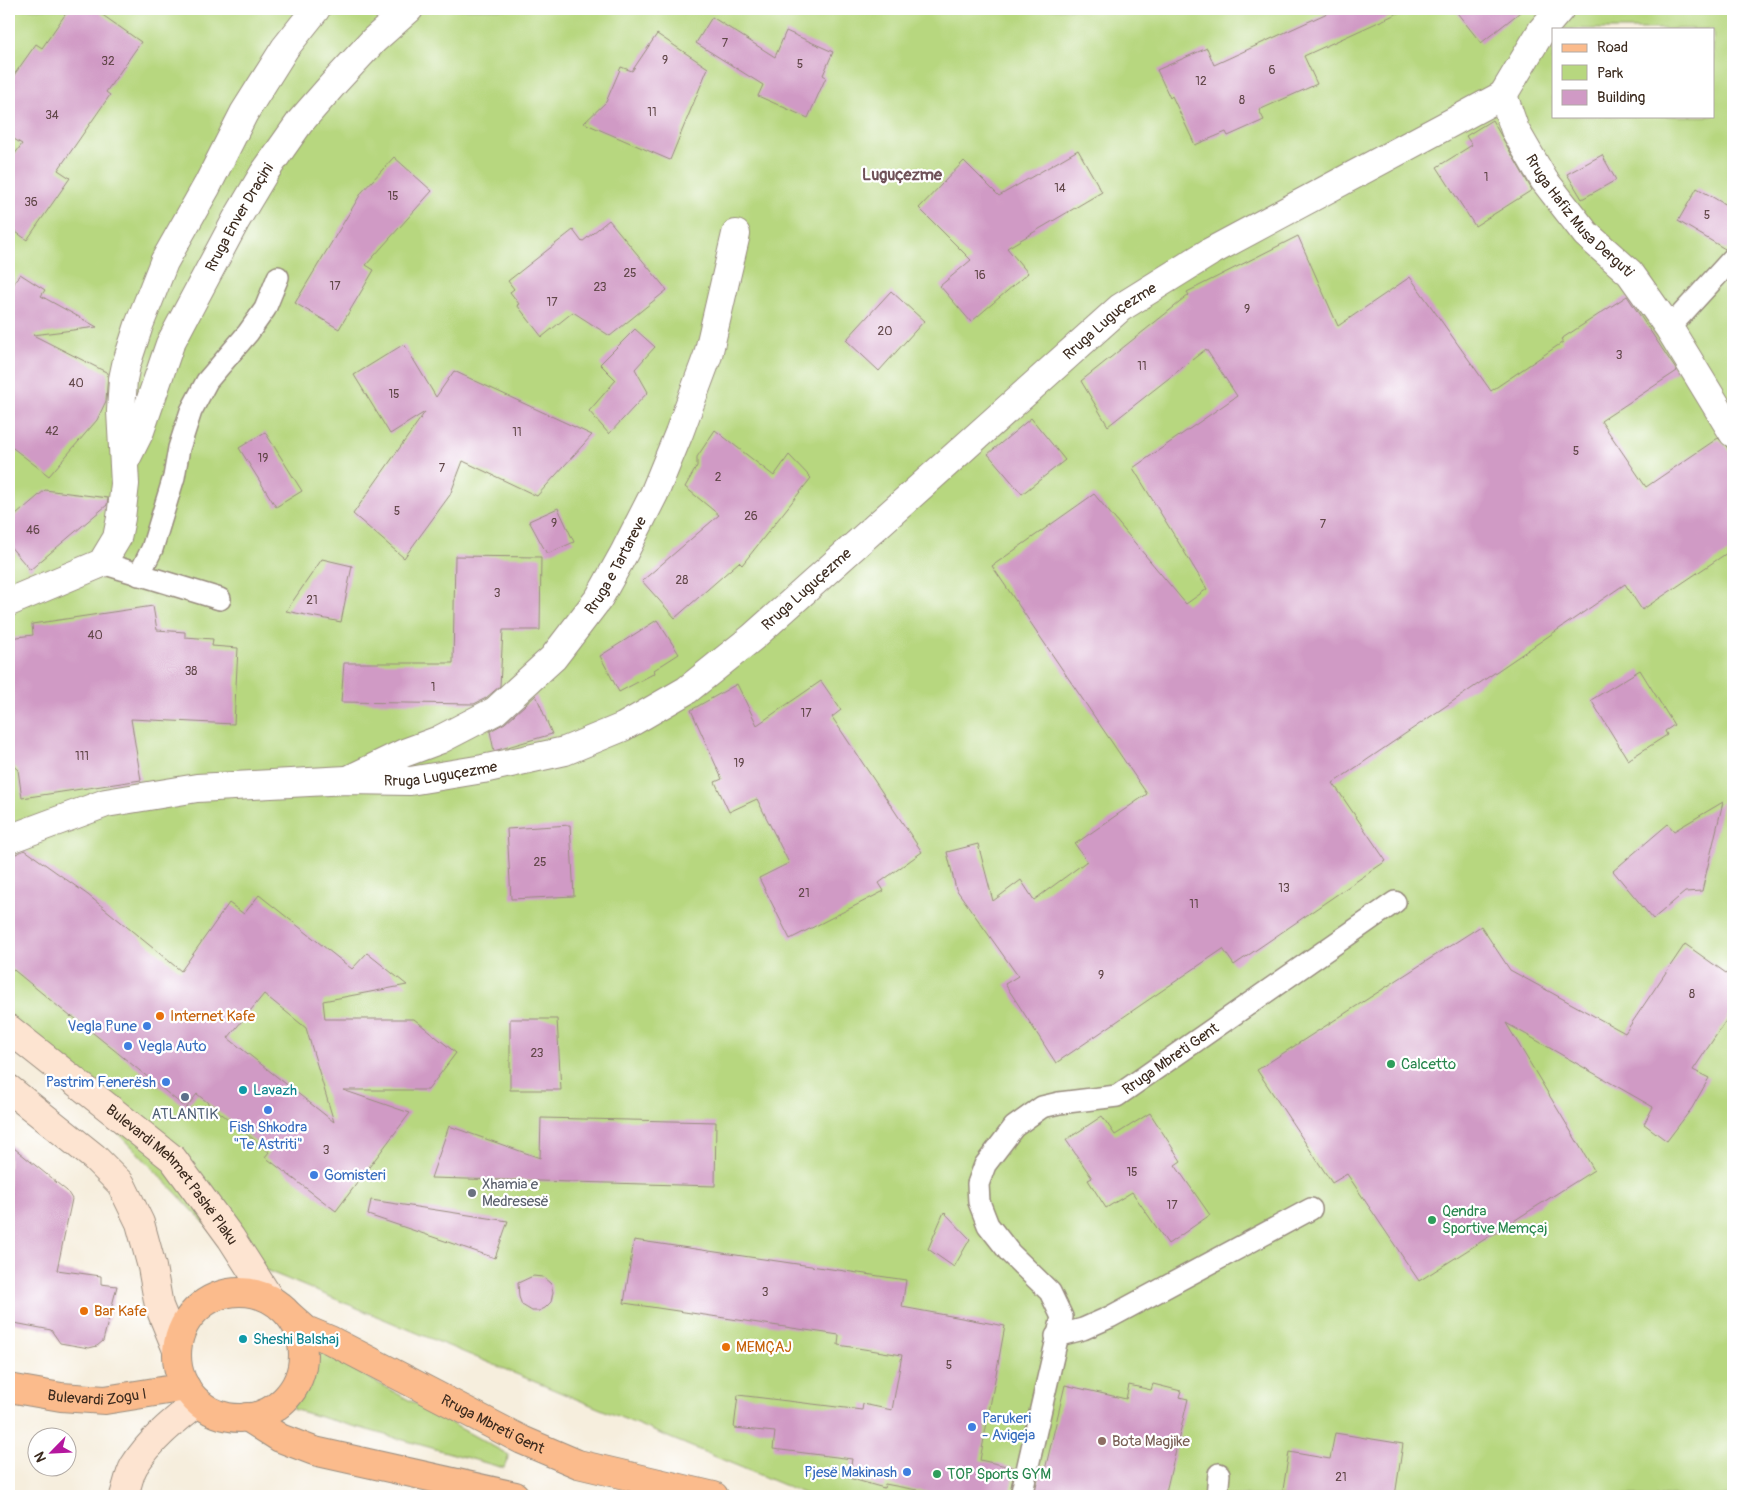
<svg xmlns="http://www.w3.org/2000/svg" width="1742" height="1505" font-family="Pangolin,sans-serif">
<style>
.green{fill:#b7d77f;stroke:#79804e;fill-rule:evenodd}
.building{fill:#d09ac5;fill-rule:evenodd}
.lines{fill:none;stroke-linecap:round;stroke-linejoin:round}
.service-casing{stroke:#988c7e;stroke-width:24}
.minor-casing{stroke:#988c7e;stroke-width:30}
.secondary-casing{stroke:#988c7e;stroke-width:30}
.primary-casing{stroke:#988c7e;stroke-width:30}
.service{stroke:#fff;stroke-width:21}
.minor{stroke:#fff;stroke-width:28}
.secondary{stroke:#fde4d1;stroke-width:28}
.primary{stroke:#fbbb8c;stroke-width:28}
.food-dot{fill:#e8710a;stroke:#fff;stroke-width:2}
.shop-dot{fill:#3f7fe0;stroke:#fff;stroke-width:2}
.leisure-dot{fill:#2e9e5b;stroke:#fff;stroke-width:2}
.culture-dot{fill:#0f9aa8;stroke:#fff;stroke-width:2}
.service-dot{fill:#5c6f8a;stroke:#fff;stroke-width:2}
.worship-dot{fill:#6b7280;stroke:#fff;stroke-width:2}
.education-dot{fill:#8d6e63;stroke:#fff;stroke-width:2}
.labels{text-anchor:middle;stroke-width:4.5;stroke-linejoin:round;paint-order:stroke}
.number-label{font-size:12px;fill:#604648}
.street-label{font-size:15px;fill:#3b2a1e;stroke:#fff}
.food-label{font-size:15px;fill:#c56008;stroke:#fff;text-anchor:start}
.shop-label{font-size:15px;fill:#366cbe;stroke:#fff;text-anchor:end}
.leisure-label{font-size:15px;fill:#27864d;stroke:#fff;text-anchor:start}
.culture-label{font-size:15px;fill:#0d838f;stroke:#fff;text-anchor:start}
.service-label{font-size:15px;fill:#4e5e75;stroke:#fff}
.worship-label{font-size:15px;fill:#5b616d;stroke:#fff;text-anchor:start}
.education-label{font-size:15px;fill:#785e54;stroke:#fff;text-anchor:start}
.neighbourhood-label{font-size:16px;font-weight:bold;fill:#6f5158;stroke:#fff}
</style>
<rect width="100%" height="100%" fill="#fff"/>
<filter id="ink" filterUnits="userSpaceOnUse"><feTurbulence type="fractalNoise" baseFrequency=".02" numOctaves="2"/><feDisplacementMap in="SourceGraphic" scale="10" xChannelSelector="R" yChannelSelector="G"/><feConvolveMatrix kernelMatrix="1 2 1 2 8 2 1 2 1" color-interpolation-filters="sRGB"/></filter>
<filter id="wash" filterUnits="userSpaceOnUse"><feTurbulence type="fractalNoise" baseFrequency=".0096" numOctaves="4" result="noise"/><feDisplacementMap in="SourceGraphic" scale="20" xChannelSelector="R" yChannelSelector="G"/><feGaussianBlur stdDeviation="1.12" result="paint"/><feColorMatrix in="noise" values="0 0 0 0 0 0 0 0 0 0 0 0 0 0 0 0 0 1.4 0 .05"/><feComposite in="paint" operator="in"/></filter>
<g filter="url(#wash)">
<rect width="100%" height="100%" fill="#f6eedd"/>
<path class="green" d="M9 9H1733V1496H810L239 1259 9 1018ZM1553 29H1713V116H1553Z
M318 1350 509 1455 504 1468 292 1409C293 1401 303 1394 307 1385 312 1374 311 1361 318 1350Z"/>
<g id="blocks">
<path class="building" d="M69 9H94L141 42 106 92 110 95 58 170 70 178 27 240 9 227V162L22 144 9 136V82L36 44 42 48Z
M1336 9H1407L1304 56 1317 84 1259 110 1264 120 1228 136 1226 132 1195 145 1172 96 1170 98 1157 70 1207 48 1214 65Z
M1454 9H1524L1481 43Z
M712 17 775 57 786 31 833 52 823 75 826 77 808 118 758 96 763 85 696 43Z
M657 34 708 68 670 160 584 123 606 102 621 67 632 71Z
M1492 120 1532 190 1475 226 1437 167 1472 145 1466 136Z
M1078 150 1102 192 1007 248 1028 273 971 322 940 286 971 260 919 208 964 161 999 196Z
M1602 155 1616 180 1582 199 1567 174Z
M394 157 432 191 366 265 374 270 339 329 295 303 362 192Z
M1697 188 1733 209V246L1725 249 1678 221Z
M609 220 667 290 610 336 573 312 542 337 517 305 519 304 510 292 514 289 508 281 573 230 582 242Z
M1298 236 1338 326 1410 277 1491 391 1563 342 1561 339 1627 296 1677 371 1601 421 1646 487 1718 438 1727 447 1733 457V549L1642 610 1625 584 1333 783 1386 861 1234 965 1223 949 1056 1063 1005 984 1018 976 956 889 947 852 978 844 993 901 1021 880 1034 900 1087 861 1075 844 1147 794 992 566 1094 494 1186 604 1207 589 1133 468 1237 396 1206 349 1108 426 1081 381 1189 295 1187 292Z
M20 274 45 290 41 296 97 327 33 335 108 373 106 401 97 420 49 476 9 445V291Z
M891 291 924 321 879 371 846 340Z
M635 329 655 347 635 369 648 392 609 434 589 411 616 380 600 364Z
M404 344 436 397 454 371 592 435 537 496 463 461 450 495 404 558 353 514 425 412 390 434 354 375Z
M1031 418 1065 460 1022 494 988 454Z
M715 430 774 476 789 455 811 478 742 565 739 562 675 618 642 581 719 515 685 487 697 466V457Z
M265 432 302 491 276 507 239 448Z
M45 490 108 498 107 505 30 570 9 545V521Z
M558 508 574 542 547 554 529 521Z
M455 556 541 557 540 630H503L500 686 486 698 474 704 341 702 344 663H453Z
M322 559 352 566 341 622 286 611Z
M153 606 157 630 185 632V637L213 639 212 646 238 648 234 724 131 719 141 780 22 798 18 770 9 762V638L33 635 32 624Z
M657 620 679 654 654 670 655 673 619 692 600 656Z
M1640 670 1674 725 1665 731 1667 735 1628 760 1591 700Z
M821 681 841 710 832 717 922 852 879 883 884 891 790 939 759 878 789 863 757 799 729 812 715 782 722 779 691 710 737 684 757 725Z
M536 695 552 734 494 751 490 731 505 723Z
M1723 802 1702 891 1685 892 1653 919 1613 871 1668 824 1674 831Z
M570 825 574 896 511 899 507 829Z
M25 850 88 895 181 971 229 903 244 914 259 895 352 969 367 953 407 985 323 1001 325 1019H414L456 1053 428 1090H343L410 1113 336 1211 265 1157 269 1152 197 1094 186 1108 72 1016 71 1017 9 966V857ZM264 994 306 1028 334 1122 228 1038Z
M1481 926 1510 970 1625 1033 1685 944 1733 978V1010L1693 1070 1709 1078 1692 1108 1667 1141 1644 1124 1653 1107 1506 1023 1594 1170 1419 1281 1347 1174 1332 1183 1257 1070Z
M510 1019H557L561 1090H510Z
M1150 1113 1181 1161 1175 1165 1210 1215 1168 1244 1132 1192 1106 1208 1088 1180 1092 1178 1066 1140 1102 1116 1115 1135Z
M541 1118 716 1122 715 1186 431 1178 449 1126 540 1158Z
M9 1144 67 1191 72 1199 57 1270 101 1276V1284L117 1286 103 1341 97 1346 89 1348 60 1343 51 1330 9 1322Z
M371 1200 508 1221 495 1258 368 1215Z
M944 1212 970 1239 954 1267 928 1249Z
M634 1240 906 1280 902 1307 1005 1326 980 1460 1015 1468 1009 1496H949L885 1484 884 1488 849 1478 852 1459 773 1449 775 1432 734 1428 738 1395 862 1410 863 1404 892 1410 902 1355 838 1345 839 1335 624 1303Z
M533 1276 543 1277 551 1284 553 1292 551 1302 545 1308 539 1311H532L522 1305 519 1297 518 1283Z
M1153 1384 1181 1391 1179 1397 1188 1399 1165 1496H1034L1039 1473 1044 1474 1065 1385 1126 1399 1129 1385 1151 1390Z
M1335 1433 1403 1444 1395 1496H1282L1289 1452 1330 1459Z"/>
</g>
</g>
<g filter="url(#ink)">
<use href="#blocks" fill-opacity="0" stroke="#988c7e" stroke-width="1"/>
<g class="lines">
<defs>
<g id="service">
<path d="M1669 328 1733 258"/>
<path d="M102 563 220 599"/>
<path d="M139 575 152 549 174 477 179 448 191 411 207 381 248 333 265 309 278 277"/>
<path d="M1056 1336 1083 1329 1110 1317 1311 1209"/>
<path id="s1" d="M1021 1496 1062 1317 1050 1292 1010 1253 988 1225 979 1202 978 1184 985 1165 1014 1127 1042 1107 1059 1103 1117 1096 1395 902"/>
<path d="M1217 1496 1219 1474"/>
</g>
<g id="minor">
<path id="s2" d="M1503 95 1515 130 1544 180 1586 234 1630 273 1669 328 1733 433"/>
<path d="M1503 95 1542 30 1560 9"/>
<path id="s3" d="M125 461 140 431 170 344 236 220 264 173 300 122 335 82 374 40 409 9"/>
<path d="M9 602 102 563 117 538 121 518 125 484 121 411 123 379 126 365 139 325 164 262 207 186 244 113 285 48 316 9"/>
<path id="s4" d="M352 778 404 753 439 740 495 711 553 658 599 598 624 553 654 494 679 433 708 355 736 234"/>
<path id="s5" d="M9 839 106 803 197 788 347 780 410 781 483 769 565 751 623 727 687 690 753 637 1120 308 1210 252 1503 95"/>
</g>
<g id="secondary">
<path id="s6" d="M9 1029 173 1159 231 1238 270 1299"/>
<path d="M9 1089 94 1157 121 1184 140 1223 152 1267 159 1306 177 1350"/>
<path d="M124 1496C127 1487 129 1475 134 1466 150 1440 174 1421 198 1402"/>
</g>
<g id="primary">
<circle cx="240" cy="1355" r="63"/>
<path id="s7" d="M289 1315 306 1330 330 1340 522 1440 578 1464 714 1496"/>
<path id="s8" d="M9 1388 61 1397 105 1400 186 1387"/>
<path d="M247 1417 280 1438 314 1451 515 1496"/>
</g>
</defs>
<use href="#service" class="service-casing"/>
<use href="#minor" class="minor-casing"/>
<use href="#secondary" class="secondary-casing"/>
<use href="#primary" class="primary-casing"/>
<use href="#service" class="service"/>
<use href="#minor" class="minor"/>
<use href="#secondary" class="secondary"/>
<use href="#primary" class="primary"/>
</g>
</g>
<g class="food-dot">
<circle cx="160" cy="1016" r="5"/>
<circle cx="84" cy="1311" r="5"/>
<circle cx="726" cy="1347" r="5"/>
</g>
<g class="shop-dot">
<circle cx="147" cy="1026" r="5"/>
<circle cx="128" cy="1046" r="5"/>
<circle cx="166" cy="1082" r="5"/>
<circle cx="268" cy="1110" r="5"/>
<circle cx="314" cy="1175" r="5"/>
<circle cx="972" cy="1427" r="5"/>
<circle cx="907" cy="1472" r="5"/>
</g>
<g class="leisure-dot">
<circle cx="1391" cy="1064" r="5"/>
<circle cx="1432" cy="1220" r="5"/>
<circle cx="937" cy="1474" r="5"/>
</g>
<g class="culture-dot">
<circle cx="243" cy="1090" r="5"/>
<circle cx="243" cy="1339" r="5"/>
</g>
<circle class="service-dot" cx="185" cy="1097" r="5"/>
<circle class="worship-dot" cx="472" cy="1193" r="5"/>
<circle class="education-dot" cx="1102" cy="1441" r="5"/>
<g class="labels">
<g class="number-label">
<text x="725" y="47">7</text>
<text x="665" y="64">9</text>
<text x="108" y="65">32</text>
<text x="800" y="68">5</text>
<text x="1272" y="74">6</text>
<text x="1201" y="85">12</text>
<text x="1242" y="104">8</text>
<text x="652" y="116">11</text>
<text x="52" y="119">34</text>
<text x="1486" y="181">1</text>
<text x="1060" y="192">14</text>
<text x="393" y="200">15</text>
<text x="31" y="206">36</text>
<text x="1707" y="219">5</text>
<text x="630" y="277">25</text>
<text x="980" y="279">16</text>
<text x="335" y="290">17</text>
<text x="600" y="291">23</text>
<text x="552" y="306">17</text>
<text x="1247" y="313">9</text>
<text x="885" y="335">20</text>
<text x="1619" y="359">3</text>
<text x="1142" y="370">11</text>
<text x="76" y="387">40</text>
<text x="394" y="398">15</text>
<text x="52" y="435">42</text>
<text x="517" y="436">11</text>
<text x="1576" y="455">5</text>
<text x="263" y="462">19</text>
<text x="442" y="472">7</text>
<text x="718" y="481">2</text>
<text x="397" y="515">5</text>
<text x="751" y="520">26</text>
<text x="554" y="527">9</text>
<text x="1323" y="528">7</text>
<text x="33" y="534">46</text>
<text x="682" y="584">28</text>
<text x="497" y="597">3</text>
<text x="312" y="604">21</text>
<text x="95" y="639">40</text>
<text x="191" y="675">38</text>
<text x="433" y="691">1</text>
<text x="806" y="717">17</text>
<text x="82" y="760">111</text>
<text x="739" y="767">19</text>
<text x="540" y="866">25</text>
<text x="1284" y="892">13</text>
<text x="804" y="897">21</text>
<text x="1194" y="908">11</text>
<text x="1101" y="979">9</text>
<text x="1692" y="998">8</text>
<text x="537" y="1057">23</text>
<text x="326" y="1154">3</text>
<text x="1132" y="1176">15</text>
<text x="1172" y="1209">17</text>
<text x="765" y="1296">3</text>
<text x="949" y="1369">5</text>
<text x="1341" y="1481">21</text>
</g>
<g class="street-label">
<text dy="5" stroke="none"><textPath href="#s2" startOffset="145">Rruga Hafiz Musa Derguti</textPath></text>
<text dy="5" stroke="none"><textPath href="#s3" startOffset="270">Rruga Enver Draçini</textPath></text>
<text dy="5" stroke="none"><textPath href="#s5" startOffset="1265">Rruga Luguçezme</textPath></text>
<text dy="5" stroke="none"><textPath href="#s4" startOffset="349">Rruga e Tartareve</textPath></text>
<text dy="5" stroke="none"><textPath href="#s5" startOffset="860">Rruga Luguçezme</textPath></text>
<text dy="5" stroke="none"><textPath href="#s5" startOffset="440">Rruga Luguçezme</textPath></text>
<text dy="5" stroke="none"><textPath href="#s1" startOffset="589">Rruga Mbreti Gent</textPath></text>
<text dy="5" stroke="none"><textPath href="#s6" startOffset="220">Bulevardi Mehmet Pashë Plaku</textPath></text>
<text dy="5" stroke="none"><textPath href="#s8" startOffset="89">Bulevardi Zogu I</textPath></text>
<text dy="5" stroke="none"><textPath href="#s7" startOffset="232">Rruga Mbreti Gent</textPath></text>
</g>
<g class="food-label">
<text x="170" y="1021">Internet Kafe</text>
<text x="94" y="1316">Bar Kafe</text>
<text x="736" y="1352">MEMÇAJ</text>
</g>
<g class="shop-label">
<text x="137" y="1031">Vegla Pune</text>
<text x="138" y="1051" text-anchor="start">Vegla Auto</text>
<text x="156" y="1087">Pastrim Fenerësh</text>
<text x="268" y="1132" text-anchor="middle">Fish Shkodra<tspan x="268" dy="17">"Te Astriti"</tspan></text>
<text x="324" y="1180" text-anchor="start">Gomisteri</text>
<text x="982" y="1423" text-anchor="start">Parukeri<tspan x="982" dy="17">- Avigeja</tspan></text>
<text x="897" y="1477">Pjesë Makinash</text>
</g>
<g class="leisure-label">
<text x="1401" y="1069">Calcetto</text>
<text x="1442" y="1216">Qendra<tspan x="1442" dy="17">Sportive Memçaj</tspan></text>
<text x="947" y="1479">TOP Sports GYM</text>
</g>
<g class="culture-label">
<text x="253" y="1095">Lavazh</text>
<text x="253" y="1344">Sheshi Balshaj</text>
</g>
<g class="service-label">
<text x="185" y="1119">ATLANTIK</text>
</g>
<g class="worship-label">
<text x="482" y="1189">Xhamia e<tspan x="482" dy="17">Medresesë</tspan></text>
</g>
<g class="education-label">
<text x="1112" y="1446">Bota Magjike</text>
</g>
<g class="neighbourhood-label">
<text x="902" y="180">Luguçezme</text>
</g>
</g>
<rect width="1742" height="1505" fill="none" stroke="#fff" stroke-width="30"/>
<rect x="1552" y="28" width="162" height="90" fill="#ffffff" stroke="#b1aaa5"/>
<rect x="1562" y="44" width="25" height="8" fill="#fbbb8c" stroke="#b1aaa5"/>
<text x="1597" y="52" font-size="15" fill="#3b2a1e">Road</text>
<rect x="1562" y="65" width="25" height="15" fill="#b7d77f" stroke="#b1aaa5"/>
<text x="1597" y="78" font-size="15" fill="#3b2a1e">Park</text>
<rect x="1562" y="90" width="25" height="15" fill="#d09ac5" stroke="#b1aaa5"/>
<text x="1597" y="102" font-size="15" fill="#3b2a1e">Building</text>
<g transform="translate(52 1452) rotate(246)"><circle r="24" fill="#ffffff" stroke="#b1aaa5"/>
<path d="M0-4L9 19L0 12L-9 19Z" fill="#b5179e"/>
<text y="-8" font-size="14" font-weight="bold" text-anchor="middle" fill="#3b2a1e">N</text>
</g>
</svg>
